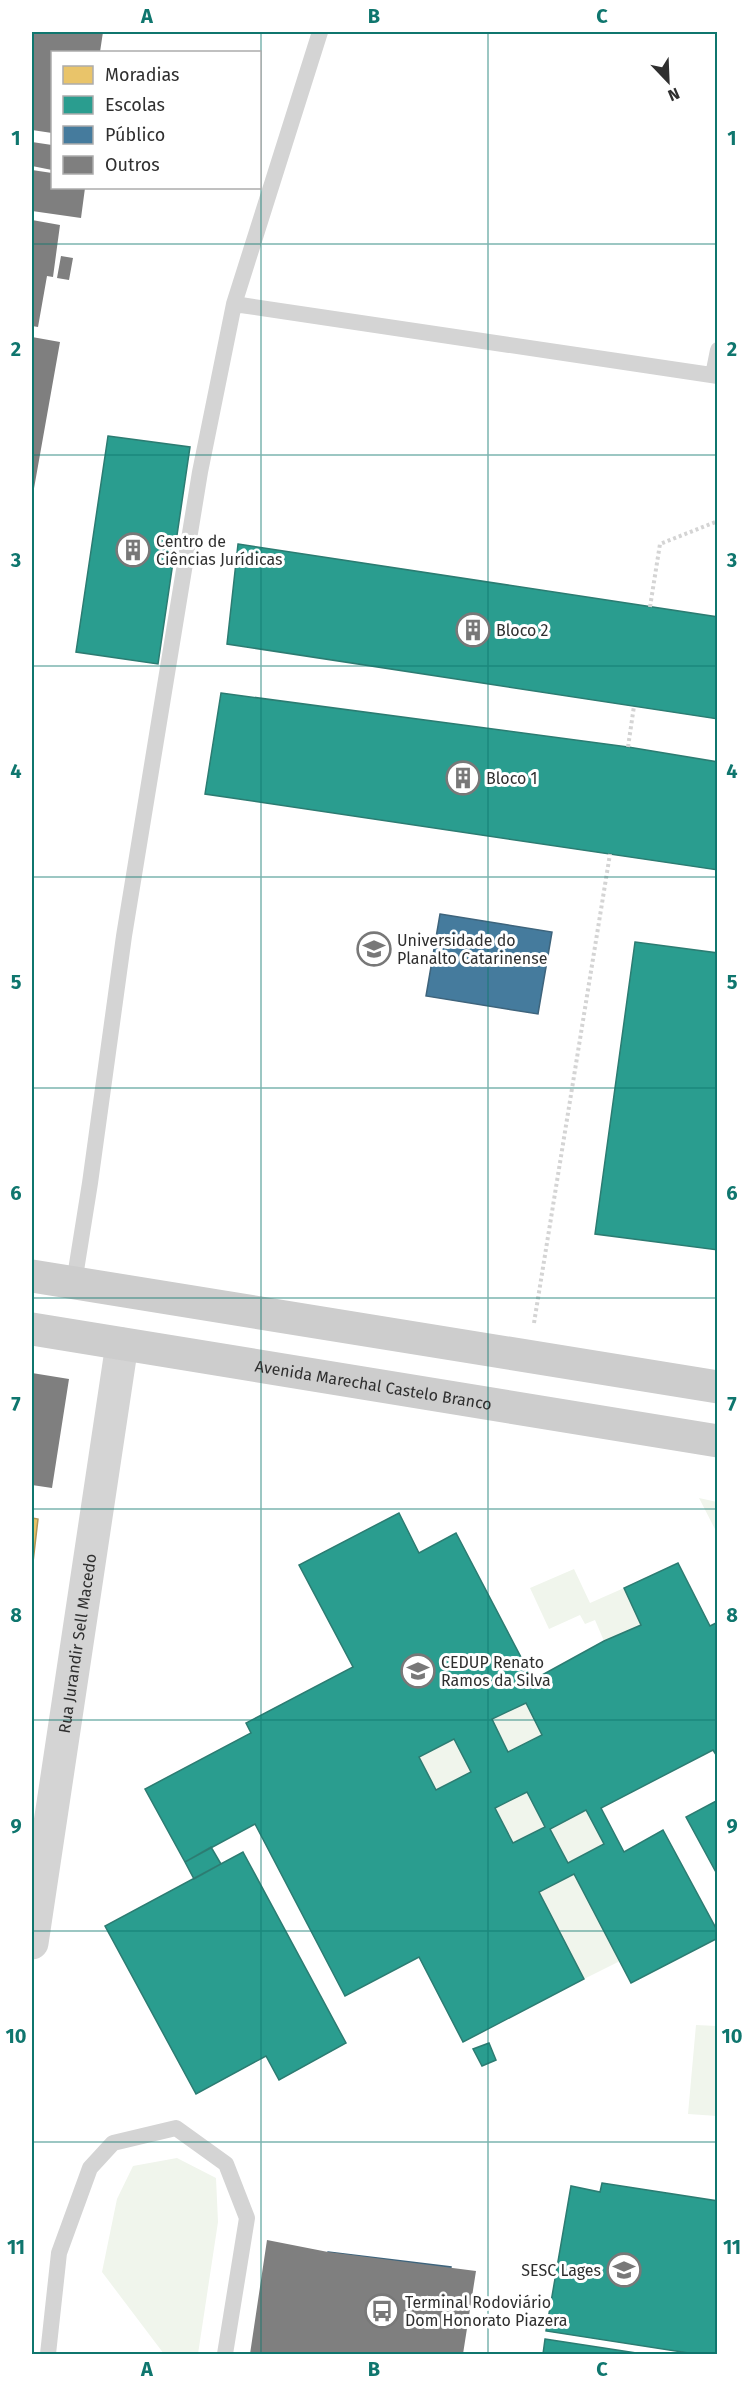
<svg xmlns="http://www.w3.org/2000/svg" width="749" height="2386" font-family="'Fira Sans',sans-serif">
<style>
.green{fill:#f0f5ec}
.homes{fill:#e9c46a;stroke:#b19758;stroke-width:1.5}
.schools{fill:#2a9d8f;stroke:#2c7c72;stroke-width:1.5;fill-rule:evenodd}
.public{fill:#457b9d;stroke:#3e647c;stroke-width:1.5}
.building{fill:#7f7f7f}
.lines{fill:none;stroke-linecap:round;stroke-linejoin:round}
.path{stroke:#d4d4d4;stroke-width:4;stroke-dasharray:3 3;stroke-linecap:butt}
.lane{stroke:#d4d4d4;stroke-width:16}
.street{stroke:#d4d4d4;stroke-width:33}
.secondary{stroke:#cdcdcd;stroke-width:33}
.grid{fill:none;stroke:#0f766e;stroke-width:1.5;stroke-opacity:0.55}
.labels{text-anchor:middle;stroke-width:6;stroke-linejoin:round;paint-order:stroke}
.poi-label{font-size:16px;fill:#2f2f2f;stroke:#fff;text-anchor:start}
.street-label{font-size:16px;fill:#2f2f2f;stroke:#fff}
.neatline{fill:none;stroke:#0f766e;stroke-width:2}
.grid-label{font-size:20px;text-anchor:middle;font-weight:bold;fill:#0f766e}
</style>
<rect width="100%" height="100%" fill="#fff"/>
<path class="green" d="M699 1498 717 1502V1533Z
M574 1569 590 1603 624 1588 641 1625 604 1641 595 1620 585 1624 580 1615 549 1629 530 1588Z
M526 1703 542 1735 508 1752 492 1719Z
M454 1739 471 1772 436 1790 419 1757Z
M527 1792 545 1827 513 1843 495 1808Z
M586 1810 604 1844 568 1863 550 1829Z
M574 1874 620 1961 584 1979 539 1892Z
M696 2025 717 2026V2116L688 2114Z
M177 2158 216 2178 218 2222 198 2354H164L102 2272 117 2199 133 2166Z"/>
<path class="homes" d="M32 1518 38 1519 33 1562 32 1561Z"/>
<path class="schools" d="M108 436 190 447 158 664 76 652Z
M238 544 718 617V719L227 644Z
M221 693 628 747 718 762V870L205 794Z
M635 942 718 953V1250L595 1234Z
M399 1513 419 1553 456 1533 533 1680 604 1641 641 1625 624 1588 678 1563 710 1626 718 1622V1758L713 1750 601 1808 624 1852 663 1830 718 1932V1938L631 1983 574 1874 539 1892 584 1979 463 2042 419 1957 345 1996 255 1824 185 1862 145 1789 251 1733 246 1723 353 1667 299 1565ZM526 1703 542 1735 508 1752 492 1719ZM454 1739 471 1772 436 1790 419 1757ZM527 1792 545 1827 513 1843 495 1808ZM586 1810 604 1844 568 1863 550 1829Z
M718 1800V1876L686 1817Z
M211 1847 221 1864 194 1879 185 1862Z
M243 1852 346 2043 279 2080 266 2056 196 2094 105 1926Z
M489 2043 496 2060 482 2066 473 2049Z
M602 2183 718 2201V2354H695L546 2331 571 2186 600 2192Z
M545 2339 643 2354H543Z"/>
<path class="public" d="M440 914 552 932 538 1014 426 996Z
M328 2252 451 2267 437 2354H313Z"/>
<path class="building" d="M32 32H103L100 52H52V133L32 130Z
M32 142 52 145V170L32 166Z
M32 170 52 173V188H85L81 218 32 211Z
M32 220 60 225 53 277 47 276 38 327 32 326Z
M61 256 73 258 69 280 57 278Z
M32 337 60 342 33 494H32Z
M32 1373 69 1379 52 1488 32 1485Z
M267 2240 328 2252 476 2271 463 2354H250Z"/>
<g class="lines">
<path class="path" d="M650 607 660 544 718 521
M628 747 634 706
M534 1323 610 854"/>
<path class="lane" d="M234 304 320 32
M713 375 718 350
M74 1283 90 1183 124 936 200 472 234 304 718 376
M48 2354 59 2253 90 2168 113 2143 176 2128 226 2164 247 2218 225 2354"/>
<path class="street" id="s1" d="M32 1943 122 1344"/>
<g class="secondary">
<path d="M32 1276 718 1387"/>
<path id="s2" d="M32 1329 718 1441"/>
</g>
</g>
<path class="grid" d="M261 32V2354M488 32V2354M32 244H718M32 455H718M32 666H718M32 877H718M32 1088H718M32 1298H718M32 1509H718M32 1720H718M32 1931H718M32 2142H718"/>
<defs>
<symbol id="building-ring" viewBox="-11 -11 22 22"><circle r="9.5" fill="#fff" stroke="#787878" stroke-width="1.5"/><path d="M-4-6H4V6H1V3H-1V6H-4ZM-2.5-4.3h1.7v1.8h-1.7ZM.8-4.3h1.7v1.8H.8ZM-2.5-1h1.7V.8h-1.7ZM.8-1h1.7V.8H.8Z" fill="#787878"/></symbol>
<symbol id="university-ring" viewBox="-11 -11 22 22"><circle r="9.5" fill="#fff" stroke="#787878" stroke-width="1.5"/><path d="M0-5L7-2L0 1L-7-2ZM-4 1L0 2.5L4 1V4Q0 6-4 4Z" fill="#787878"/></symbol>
<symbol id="bus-ring" viewBox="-11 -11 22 22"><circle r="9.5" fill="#fff" stroke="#787878" stroke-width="1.5"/><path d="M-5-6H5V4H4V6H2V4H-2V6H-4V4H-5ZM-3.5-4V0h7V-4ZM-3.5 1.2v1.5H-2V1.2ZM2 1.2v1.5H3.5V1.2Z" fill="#787878"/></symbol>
</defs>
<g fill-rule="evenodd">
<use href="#building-ring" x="114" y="531" width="38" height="38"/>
<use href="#building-ring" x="454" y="611" width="38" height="38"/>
<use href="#building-ring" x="444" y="759" width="38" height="38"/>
<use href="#university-ring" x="355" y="930" width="38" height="38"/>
<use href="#university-ring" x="399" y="1652" width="38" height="38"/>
<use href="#university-ring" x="605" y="2251" width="38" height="38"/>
<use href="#bus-ring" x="363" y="2292" width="38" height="38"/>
</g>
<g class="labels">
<g class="poi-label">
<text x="156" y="547">Centro de<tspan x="156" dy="18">Ciências Jurídicas</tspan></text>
<text x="496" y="636">Bloco 2</text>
<text x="486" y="784">Bloco 1</text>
<text x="397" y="946">Universidade do<tspan x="397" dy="18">Planalto Catarinense</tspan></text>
<text x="441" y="1668">CEDUP Renato<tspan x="441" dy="18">Ramos da Silva</tspan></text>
<text x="601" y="2276" text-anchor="end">SESC Lages</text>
<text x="405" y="2308">Terminal Rodoviário<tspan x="405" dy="18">Dom Honorato Piazera</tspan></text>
</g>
<g class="street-label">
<text dy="6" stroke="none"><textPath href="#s2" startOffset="346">Avenida Marechal Castelo Branco</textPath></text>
<text dy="6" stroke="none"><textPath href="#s1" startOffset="303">Rua Jurandir Sell Macedo</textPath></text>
</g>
</g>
<rect width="749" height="2386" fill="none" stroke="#ffffff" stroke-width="66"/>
<rect x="51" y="51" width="210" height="138" fill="#ffffff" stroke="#acacac" stroke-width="1.5"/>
<rect x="63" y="66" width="30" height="18" fill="#e9c46a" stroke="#acacac" stroke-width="1.5"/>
<text x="105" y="81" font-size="18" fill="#2f2f2f">Moradias</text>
<rect x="63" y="96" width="30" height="18" fill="#2a9d8f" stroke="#acacac" stroke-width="1.5"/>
<text x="105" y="111" font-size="18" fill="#2f2f2f">Escolas</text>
<rect x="63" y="126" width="30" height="18" fill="#457b9d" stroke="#acacac" stroke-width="1.5"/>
<text x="105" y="141" font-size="18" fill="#2f2f2f">Público</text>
<rect x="63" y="156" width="30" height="18" fill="#7f7f7f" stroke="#acacac" stroke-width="1.5"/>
<text x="105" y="171" font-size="18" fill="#2f2f2f">Outros</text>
<g transform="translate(668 81) rotate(157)" stroke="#ffffff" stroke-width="4.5" paint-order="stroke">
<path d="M0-4.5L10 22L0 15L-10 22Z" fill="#2f2f2f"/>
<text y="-9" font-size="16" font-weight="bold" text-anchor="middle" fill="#2f2f2f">N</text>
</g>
<rect x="33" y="33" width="683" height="2320" class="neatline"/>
<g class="grid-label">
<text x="147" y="23">A</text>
<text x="374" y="23">B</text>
<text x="602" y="23">C</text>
<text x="16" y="145">1</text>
<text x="732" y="145">1</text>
<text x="16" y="356">2</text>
<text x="732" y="356">2</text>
<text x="16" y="567">3</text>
<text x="732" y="567">3</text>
<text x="16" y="778">4</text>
<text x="732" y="778">4</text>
<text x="16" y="989">5</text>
<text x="732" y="989">5</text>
<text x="16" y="1200">6</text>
<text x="732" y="1200">6</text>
<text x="16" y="1411">7</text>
<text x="732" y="1411">7</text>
<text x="16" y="1622">8</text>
<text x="732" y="1622">8</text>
<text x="16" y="1833">9</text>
<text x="732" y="1833">9</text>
<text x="16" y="2043">10</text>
<text x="732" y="2043">10</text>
<text x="16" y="2254">11</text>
<text x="732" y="2254">11</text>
<text x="147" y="2376">A</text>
<text x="374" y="2376">B</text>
<text x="602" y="2376">C</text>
</g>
</svg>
